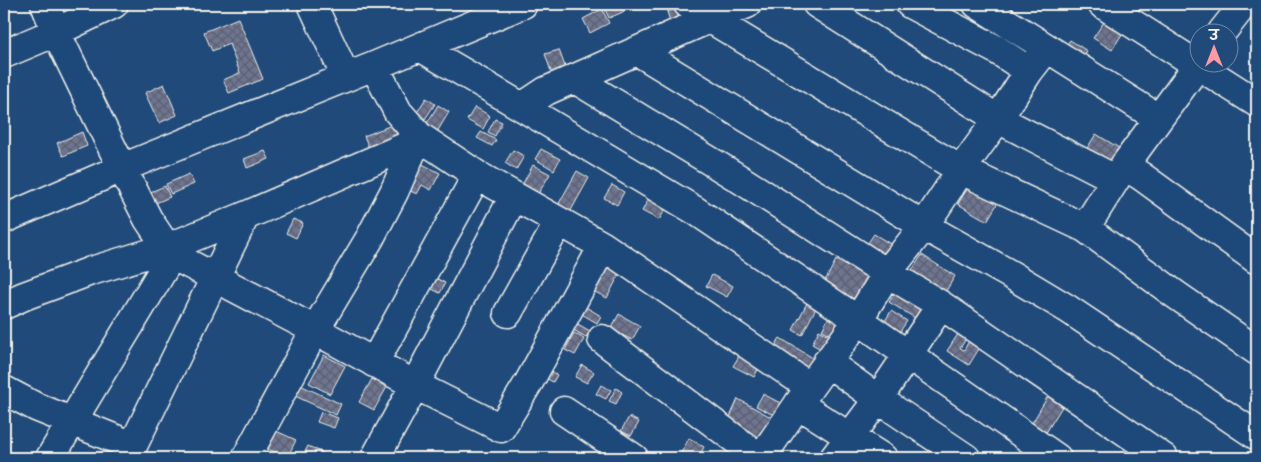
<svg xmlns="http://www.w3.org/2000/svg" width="1261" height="462" font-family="'Patrick Hand','Playpen Sans Deva',sans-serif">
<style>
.building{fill:url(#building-cross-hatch);stroke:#f4f1e8}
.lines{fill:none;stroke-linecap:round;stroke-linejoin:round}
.minor-casing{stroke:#f4f1e8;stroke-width:31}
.minor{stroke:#1f4a7a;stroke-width:28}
</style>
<defs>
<pattern id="building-cross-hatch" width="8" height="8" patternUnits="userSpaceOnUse" patternTransform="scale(1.25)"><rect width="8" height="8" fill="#6d7490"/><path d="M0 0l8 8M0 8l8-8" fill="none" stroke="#5d606f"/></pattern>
</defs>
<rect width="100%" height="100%" fill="#1f4a7a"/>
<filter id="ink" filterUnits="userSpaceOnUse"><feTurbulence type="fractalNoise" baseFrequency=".02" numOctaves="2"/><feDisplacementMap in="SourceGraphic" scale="10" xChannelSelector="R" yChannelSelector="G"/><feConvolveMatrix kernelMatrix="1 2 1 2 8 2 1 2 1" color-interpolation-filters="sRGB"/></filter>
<g filter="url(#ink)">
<path class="building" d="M620 4H622L625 11 609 18 605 9Z
M681 7 692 20 672 27 667 12Z
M602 9 609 23 590 33 583 19Z
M238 18 263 79 229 93 223 80 240 73 229 44 212 51 204 32Z
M1106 19 1124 31 1112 50 1093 38Z
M1070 40 1087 51 1078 64 1061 53Z
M559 50 568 75 554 80 545 54Z
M164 84 177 115 159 123 145 93Z
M426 98 435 104 425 119 416 114Z
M438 105 449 112 437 132 426 125Z
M475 107 490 116 483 129 467 120Z
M495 119 502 122 495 136 488 132Z
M397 123 404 142 372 155 364 136Z
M82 132 87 146 63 156 57 143Z
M481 132 496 140 492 146 477 138Z
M1096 134 1124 151 1114 167 1086 150Z
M541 149 560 159 554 170 535 159Z
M513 150 524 156 516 170 505 163Z
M265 151 269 159 247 168 244 159Z
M422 164 440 173 431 190 422 185 417 194 408 190Z
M533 165 550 174 538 194 522 185Z
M577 171 589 178 569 214 557 207Z
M189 174 194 184 171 194 166 184Z
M972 181 1000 199 987 221 958 204Z
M612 185 624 192 617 205 604 198Z
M165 186 170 197 153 204 148 193Z
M650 197 667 207 659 220 642 211Z
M293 219 303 223 296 238 286 233Z
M874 234 897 248 885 266 862 252Z
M922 255 955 276 943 296 909 275Z
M836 260 872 279 860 302 824 283Z
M605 264 620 273 607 298 591 290Z
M5 269 12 292 4 295V270Z
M430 275 445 283 440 293 424 285Z
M712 275 733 286 727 297 706 286Z
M896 292 922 308 915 318 889 302Z
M809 299 818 304 802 335 793 330Z
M584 306 601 316 597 323 580 313Z
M891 311 907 321 897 336 882 326Z
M619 314 640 326 632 340 611 329Z
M830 315 848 325 840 339 822 330Z
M576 323 590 331 586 337 573 330Z
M819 330 839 341 831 355 812 344Z
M574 333 584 339 575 355 565 350Z
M958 334 966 339 960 348 964 350 969 341 980 347 969 365 947 351Z
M780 338 821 363 811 379 770 354Z
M741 353 761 364 754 377 733 366Z
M324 355 345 366 330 394 309 383Z
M582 365 594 372 587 383 575 377Z
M546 369 557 375 553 382 542 376Z
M372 379 387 387 374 410 359 402Z
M300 385 341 404 336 415 295 396Z
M601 385 611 390 606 399 596 394Z
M616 388 622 392 616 404 609 401Z
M763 394 786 406 779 418 756 406Z
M1048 396 1063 405 1042 439 1028 430Z
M738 399 778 421 758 447 726 426Z
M321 412 338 418 334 428 317 422Z
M629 417 639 422 631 436 621 431Z
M276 431 296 440 287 458 268 449Z
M689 438 704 447 698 458H690L681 453Z
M308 446 323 453 320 458H309L303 456Z"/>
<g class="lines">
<defs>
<path id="minor" d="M45 4 56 32 122 168 148 219 172 255 315 330 415 385 501 428 529 382 603 246
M312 4 346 77
M688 4 694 9 961 170 1085 228 1176 295 1257 351
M817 4 998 119 1115 179
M910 4 997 50 1029 71
M977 4 1158 118
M1102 4 1257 103
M1222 32 1244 4
M420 47 522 107 696 211 858 320 1057 458
M637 51 924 226 1013 276 1068 309 1257 436
M4 54 56 32 114 4
M374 66 398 112 420 137 477 175 603 246 810 387
M575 79 735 176 887 273 941 305 1164 458
M522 107 546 91 709 19 747 4
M1124 166 1141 176 1257 260
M4 219 122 168 374 66 523 4
M1085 228 1124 166 1200 62
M4 305 24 296 91 271 167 248 245 216 416 142
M508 313 559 222
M602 339 760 458
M827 362 878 399 966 458
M374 363 477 175
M4 390 36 407 133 446
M798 404 883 458
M564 411 634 458
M50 458 172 255
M127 458 245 216
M246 458 315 330 370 238 394 192 416 142 420 137
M375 458 415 385 514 196
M761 458 810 387 858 320 887 273 924 226 961 170 998 119 1029 71 1047 48
M834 458 878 399 941 305"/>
</defs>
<use href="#minor" class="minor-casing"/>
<use href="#minor" class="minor"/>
</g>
</g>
<rect width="1261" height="462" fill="none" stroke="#1f4a7a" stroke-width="20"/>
<rect x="10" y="10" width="1241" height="442" fill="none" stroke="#f4f1e8" stroke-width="2" filter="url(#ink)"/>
<g transform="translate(1214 48)"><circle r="24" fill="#1f4a7a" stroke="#748da6"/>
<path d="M0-4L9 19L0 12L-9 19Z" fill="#ff9aa2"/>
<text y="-8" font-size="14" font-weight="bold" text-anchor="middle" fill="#f4f1e8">उ</text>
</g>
</svg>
